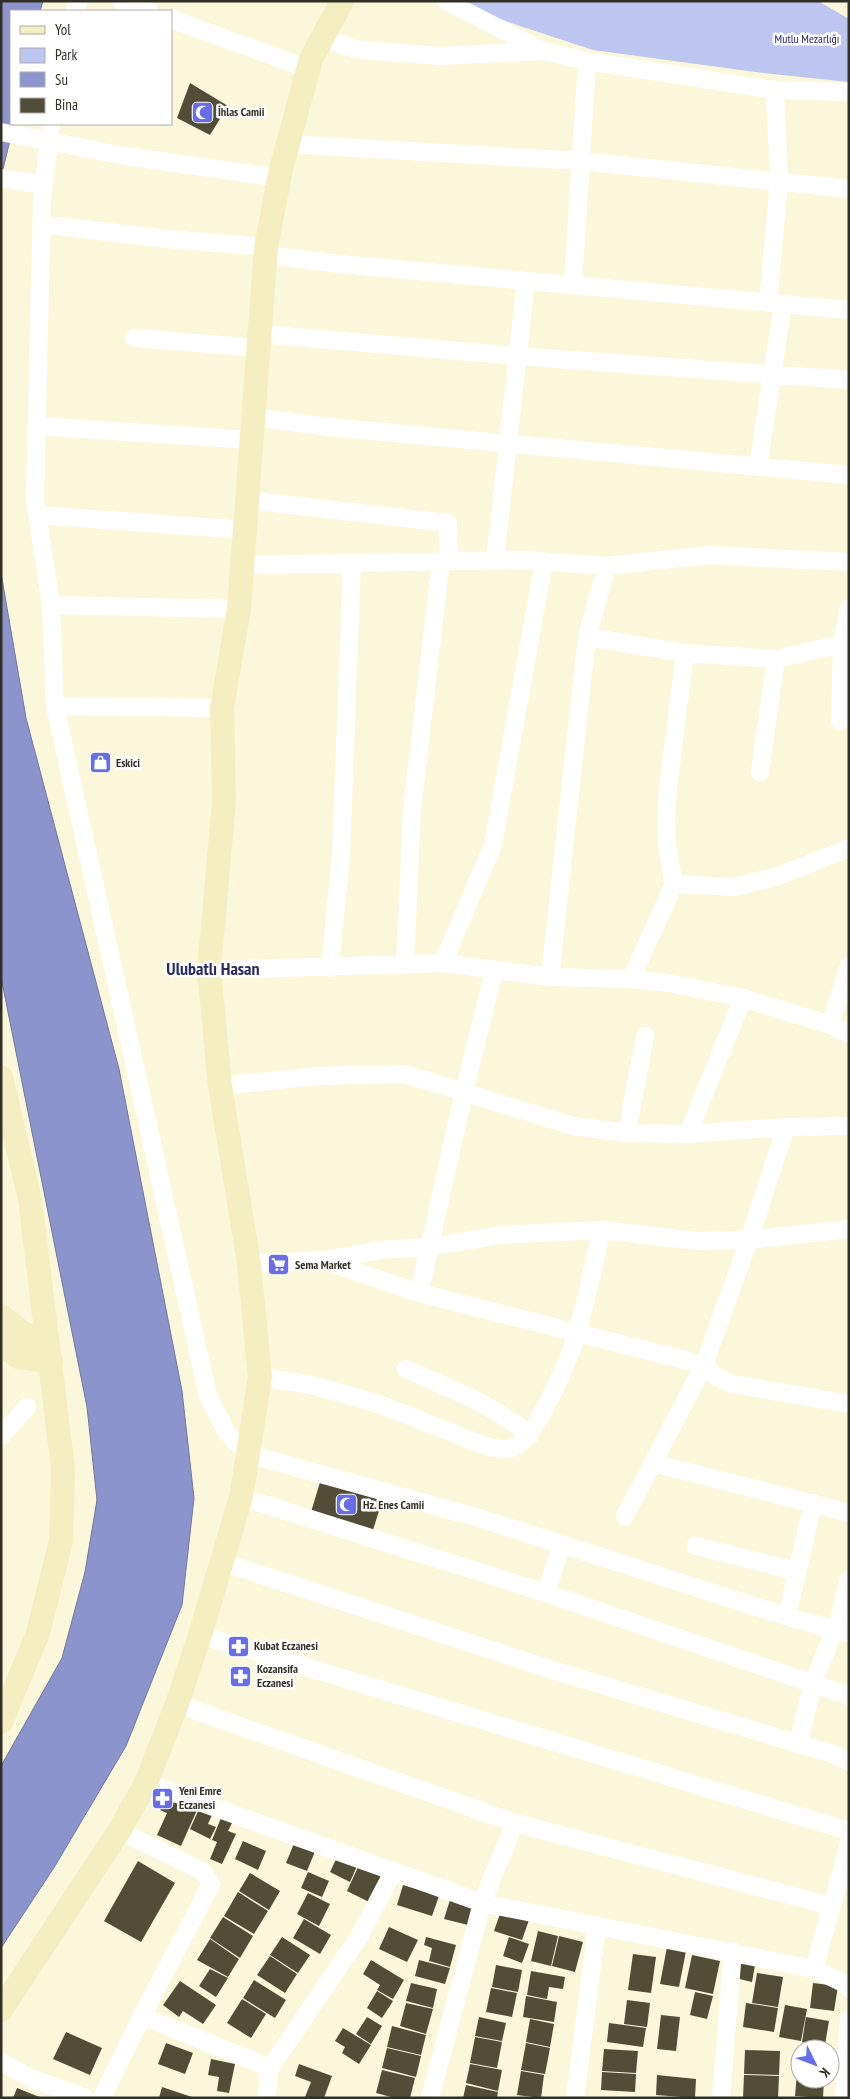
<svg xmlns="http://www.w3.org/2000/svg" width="850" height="2099" font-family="'PT Sans Narrow',sans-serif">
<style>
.green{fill:#bdc5f1}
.water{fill:#8c94cd;stroke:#71769b}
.building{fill:#514d37}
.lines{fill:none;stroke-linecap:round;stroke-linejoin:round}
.street{stroke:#fff;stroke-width:18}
.secondary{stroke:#f5eec1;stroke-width:24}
.labels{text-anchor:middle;stroke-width:5;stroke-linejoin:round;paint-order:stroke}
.park-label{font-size:12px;fill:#27286b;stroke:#fff}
.poi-label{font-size:12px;font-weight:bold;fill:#323026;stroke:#fff;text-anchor:start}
.district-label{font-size:18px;font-weight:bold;fill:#272a64;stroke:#fff}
</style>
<rect width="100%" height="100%" fill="#fbf7db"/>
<path class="green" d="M461 1H818L849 19V82L763 73 593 50 493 17Z"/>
<path class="water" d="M1 1H43L40 11H11V124H14L1 177Z
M1 573 26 718 119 1069 182 1391 194 1498 182 1605 126 1746 55 1866 1 1948V1766L62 1658 85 1572 97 1500 87 1407 1 977Z"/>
<path class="building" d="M190 83 228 106 210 135 177 118Z
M321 1479 383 1498 373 1530 311 1512Z
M168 1795 198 1808 181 1846 157 1835 167 1813 160 1810Z
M199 1809 212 1815 208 1824 216 1827 210 1839 190 1829Z
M221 1818 232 1823 228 1831 236 1834 222 1864 210 1859 217 1842 212 1840Z
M243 1841 266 1851 258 1870 235 1859Z
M295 1841 316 1849 307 1871 286 1863Z
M338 1855 358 1864 350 1882 330 1872Z
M138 1861 175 1883 141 1942 104 1921Z
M359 1865 382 1875 369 1902 347 1891Z
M308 1872 329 1881 322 1897 301 1888Z
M250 1873 280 1891 269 1910 239 1891Z
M403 1885 439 1896 432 1916 397 1905Z
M238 1892 268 1911 254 1934 224 1916Z
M308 1893 330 1904 319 1926 297 1914Z
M450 1900 473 1906 468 1925 444 1919Z
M501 1911 529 1920 522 1940 494 1931Z
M223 1917 253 1936 240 1958 210 1938Z
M304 1919 331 1935 320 1954 293 1938Z
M389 1927 418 1940 407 1962 379 1949Z
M538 1931 558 1936 551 1966 531 1961Z
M559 1936 583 1942 575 1972 552 1966Z
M282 1937 310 1955 298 1973 270 1955Z
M426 1937 456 1945 450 1967 429 1961 432 1948 424 1945Z
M509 1937 529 1944 522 1963 503 1956Z
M210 1939 239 1959 228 1977 197 1960Z
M667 1947 686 1951 679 1987 660 1984Z
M633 1954 656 1957 651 1993 628 1990Z
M692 1955 720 1961 713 1994 685 1988Z
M270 1956 297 1974 285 1993 257 1975Z
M371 1960 404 1980 393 1999 377 1990 380 1985 363 1974Z
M419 1960 450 1968 445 1984 415 1976Z
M738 1962 755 1965 752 1982 735 1978Z
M496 1965 522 1970 518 1992 492 1987Z
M210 1969 228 1978 216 1997 199 1986Z
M531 1971 565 1977 563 1989 549 1987 547 1999 527 1995Z
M757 1973 783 1977 778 2007 752 2003Z
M254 1980 286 2000 275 2018 243 1998Z
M180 1981 216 2005 203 2024 183 2011 179 2017 163 2005Z
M411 1983 437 1989 433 2008 406 2001Z
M813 1983 838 1986 834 2011 810 2008Z
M491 1988 517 1993 512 2017 486 2012Z
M377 1991 393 2001 382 2018 367 2008Z
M695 1992 713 1996 707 2019 690 2015Z
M526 1996 557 2002 554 2022 523 2017Z
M242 1999 266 2014 251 2038 227 2023Z
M627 2000 650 2003 647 2027 624 2024Z
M406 2003 433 2009 426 2034 400 2026Z
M746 2003 778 2008 774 2032 743 2027Z
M785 2005 807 2009 801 2041 779 2037Z
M661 2015 680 2017 676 2051 657 2049Z
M367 2017 382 2026 371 2044 356 2034Z
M479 2017 506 2023 502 2041 475 2036Z
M806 2017 829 2021 825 2045 802 2042Z
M530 2019 554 2024 550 2047 526 2042Z
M609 2023 646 2028 643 2047 607 2042Z
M392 2026 426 2035 421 2055 387 2047Z
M343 2028 371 2045 359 2064 342 2053 345 2047 335 2041Z
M66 2032 102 2048 90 2075 53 2059Z
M475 2037 502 2042 497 2068 470 2063Z
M166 2043 193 2053 185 2074 158 2064Z
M526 2043 550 2048 545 2074 521 2070Z
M387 2048 421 2056 416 2077 382 2068Z
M604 2049 638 2051 636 2073 602 2071Z
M745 2050 780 2051 779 2075 744 2074Z
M798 2052H800V2072H797Z
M211 2059 235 2064 229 2093 217 2091 219 2077 208 2075Z
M299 2064 332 2076 324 2098 305 2097 311 2082 295 2076Z
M470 2064 502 2070 498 2091 466 2083Z
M382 2070 415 2078 410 2098H395L376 2093Z
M521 2071 544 2075 541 2098 517 2095Z
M602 2072 636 2074 635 2092 601 2090Z
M797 2073 800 2074V2079H824L823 2098 795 2096Z
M657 2075 696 2079 695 2098 656 2095Z
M744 2075 779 2076 778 2098H743Z
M466 2085 498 2092 497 2098H463Z
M162 2087 192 2097V2098H159Z
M17 2088 42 2098H13Z"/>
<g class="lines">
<path class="street" d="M122 1 149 11
M446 1 543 51 587 61 775 90 849 92
M75 11 78 1
M171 19 309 69
M324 39 359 50 442 56 541 51
M51 124 42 200 35 500 51 605 55 706 208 1396 227 1433 248 1454 479 1518 795 1619 849 1633
M1 132 125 156 279 178
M288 144 581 161 849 189
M1 178 43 185
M41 224 167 239 266 247
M266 255 340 264 849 310
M573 285 587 61
M768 302 779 182 775 90
M260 334 529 357 849 380
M134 338 258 348
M253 417 329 427 849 475
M36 426 251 440
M758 467 783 304
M247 500 448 523 449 561
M37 515 245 530
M495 560 526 281
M242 565 525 560 607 566 709 555 849 562
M51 605 239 609
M587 637 685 653 776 659 849 642
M55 706 222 708
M840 721 842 643 849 608
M760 772 776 659
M674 884 735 887 778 876 849 848
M443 963 493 845 544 561
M405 965 412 810 441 561
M330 968 341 855 352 563
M209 970 443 963 550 977 631 979 669 983 743 998 830 1025 849 1034
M550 977 587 637 607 566
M631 979 674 884 668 853 666 825 668 788 685 653
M830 1025 849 966
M220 1086 317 1076 405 1074 573 1126 627 1133 688 1134 786 1127 849 1126
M627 1133 645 1036
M688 1134 743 998
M325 1260 380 1250 430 1247 500 1235 602 1230 696 1241 749 1240 849 1229
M249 1264 322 1260 419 1293 704 1365 716 1377 732 1384 849 1404
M419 1293 464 1092 494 971
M406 1369C449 1388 493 1405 530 1435
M260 1377 312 1385 379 1404 488 1447C498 1449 509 1451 518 1445 538 1433 571 1355 578 1330 587 1297 594 1263 602 1230
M1 1436 27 1407
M653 1463 849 1513
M241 1497 546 1593 849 1696
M625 1516 704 1365 749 1240 786 1127
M696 1546 796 1571
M222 1562 562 1673 833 1754 849 1762
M546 1593 562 1544
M787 1616 813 1503
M200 1635 849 1831
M177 1704 515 1823 831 1906
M798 1744 813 1684 839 1618 849 1580
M146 1783 482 1903 814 1969 847 1985 849 1989
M814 1969 849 1845
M142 2016 270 2068
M1 2062 33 2079 85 2098
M102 2098 142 2016 211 1884 202 1871 119 1831
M266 2098 270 2068 359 1937 393 1872
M430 2098 482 1903 515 1823
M575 2098 597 1926
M721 2098 733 1951
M844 2098 849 2020"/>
<path class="secondary" d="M1 1077 30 1199 63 1469 61 1541 38 1633 1 1722
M1 1316 25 1335 47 1336
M1 1344 18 1357 51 1361
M1 2010 119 1831 146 1783 177 1704 200 1635 241 1497 248 1454 260 1377 249 1264 220 1086 209 970 224 801 222 708 239 609 266 247 281 169 311 59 342 1"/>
</g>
<defs>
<symbol id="mosque-square" viewBox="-11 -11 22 22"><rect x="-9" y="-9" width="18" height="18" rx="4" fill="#686ee7" stroke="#fff"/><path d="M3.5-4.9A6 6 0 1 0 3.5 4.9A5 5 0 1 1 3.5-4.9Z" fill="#fff"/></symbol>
<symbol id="shop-square" viewBox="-11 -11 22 22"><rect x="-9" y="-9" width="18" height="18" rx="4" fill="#686ee7" stroke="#fff"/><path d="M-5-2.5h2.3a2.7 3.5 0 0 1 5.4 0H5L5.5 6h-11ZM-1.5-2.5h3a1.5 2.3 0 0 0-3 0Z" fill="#fff"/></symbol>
<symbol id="supermarket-square" viewBox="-11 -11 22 22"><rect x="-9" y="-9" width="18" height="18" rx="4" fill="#686ee7" stroke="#fff"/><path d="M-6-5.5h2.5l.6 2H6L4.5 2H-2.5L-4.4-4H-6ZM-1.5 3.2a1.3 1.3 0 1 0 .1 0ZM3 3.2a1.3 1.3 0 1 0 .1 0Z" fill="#fff"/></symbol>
<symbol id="pharmacy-square" viewBox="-11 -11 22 22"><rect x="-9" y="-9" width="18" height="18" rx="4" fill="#686ee7" stroke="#fff"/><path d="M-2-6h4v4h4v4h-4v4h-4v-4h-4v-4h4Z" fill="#fff"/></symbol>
</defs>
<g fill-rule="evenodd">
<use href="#mosque-square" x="190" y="100" width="25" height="25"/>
<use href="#shop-square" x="88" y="750" width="25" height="25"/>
<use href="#supermarket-square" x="266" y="1252" width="25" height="25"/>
<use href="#mosque-square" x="334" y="1492" width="25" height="25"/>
<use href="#pharmacy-square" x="226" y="1634" width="25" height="25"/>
<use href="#pharmacy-square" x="228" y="1664" width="25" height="25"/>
<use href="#pharmacy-square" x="150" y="1786" width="25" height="25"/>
</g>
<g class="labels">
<g class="park-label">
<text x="807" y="43">Mutlu Mezarlığı</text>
</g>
<g class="poi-label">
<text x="218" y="116">İhlas Camii</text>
<text x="116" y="767">Eskici</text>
<text x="295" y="1269">Sema Market</text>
<text x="363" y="1509">Hz. Enes Camii</text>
<text x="254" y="1650">Kubat Eczanesi</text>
<text x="257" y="1673">Kozansifa<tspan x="257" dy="14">Eczanesi</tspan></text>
<text x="179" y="1795">Yeni Emre<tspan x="179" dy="14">Eczanesi</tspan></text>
</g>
<g class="district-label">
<text x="213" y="975">Ulubatlı Hasan</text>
</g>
</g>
<rect width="850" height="2099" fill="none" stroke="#323026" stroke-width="5"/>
<rect x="10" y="10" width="162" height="115" fill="#ffffff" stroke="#adaca8"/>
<rect x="20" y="26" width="25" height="8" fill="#f5eec1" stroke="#adaca8"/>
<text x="55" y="35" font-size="15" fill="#323026">Yol</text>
<rect x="20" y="48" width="25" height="15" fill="#bdc5f1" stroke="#adaca8"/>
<text x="55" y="60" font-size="15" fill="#323026">Park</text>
<rect x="20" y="72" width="25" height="15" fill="#8c94cd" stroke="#adaca8"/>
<text x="55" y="85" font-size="15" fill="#323026">Su</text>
<rect x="20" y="98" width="25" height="15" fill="#514d37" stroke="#adaca8"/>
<text x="55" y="110" font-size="15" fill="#323026">Bina</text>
<g transform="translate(815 2064) rotate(132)"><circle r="24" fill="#ffffff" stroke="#adaca8"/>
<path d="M0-4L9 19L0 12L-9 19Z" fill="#686ee7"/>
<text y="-8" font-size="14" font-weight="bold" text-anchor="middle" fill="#323026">K</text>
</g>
</svg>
